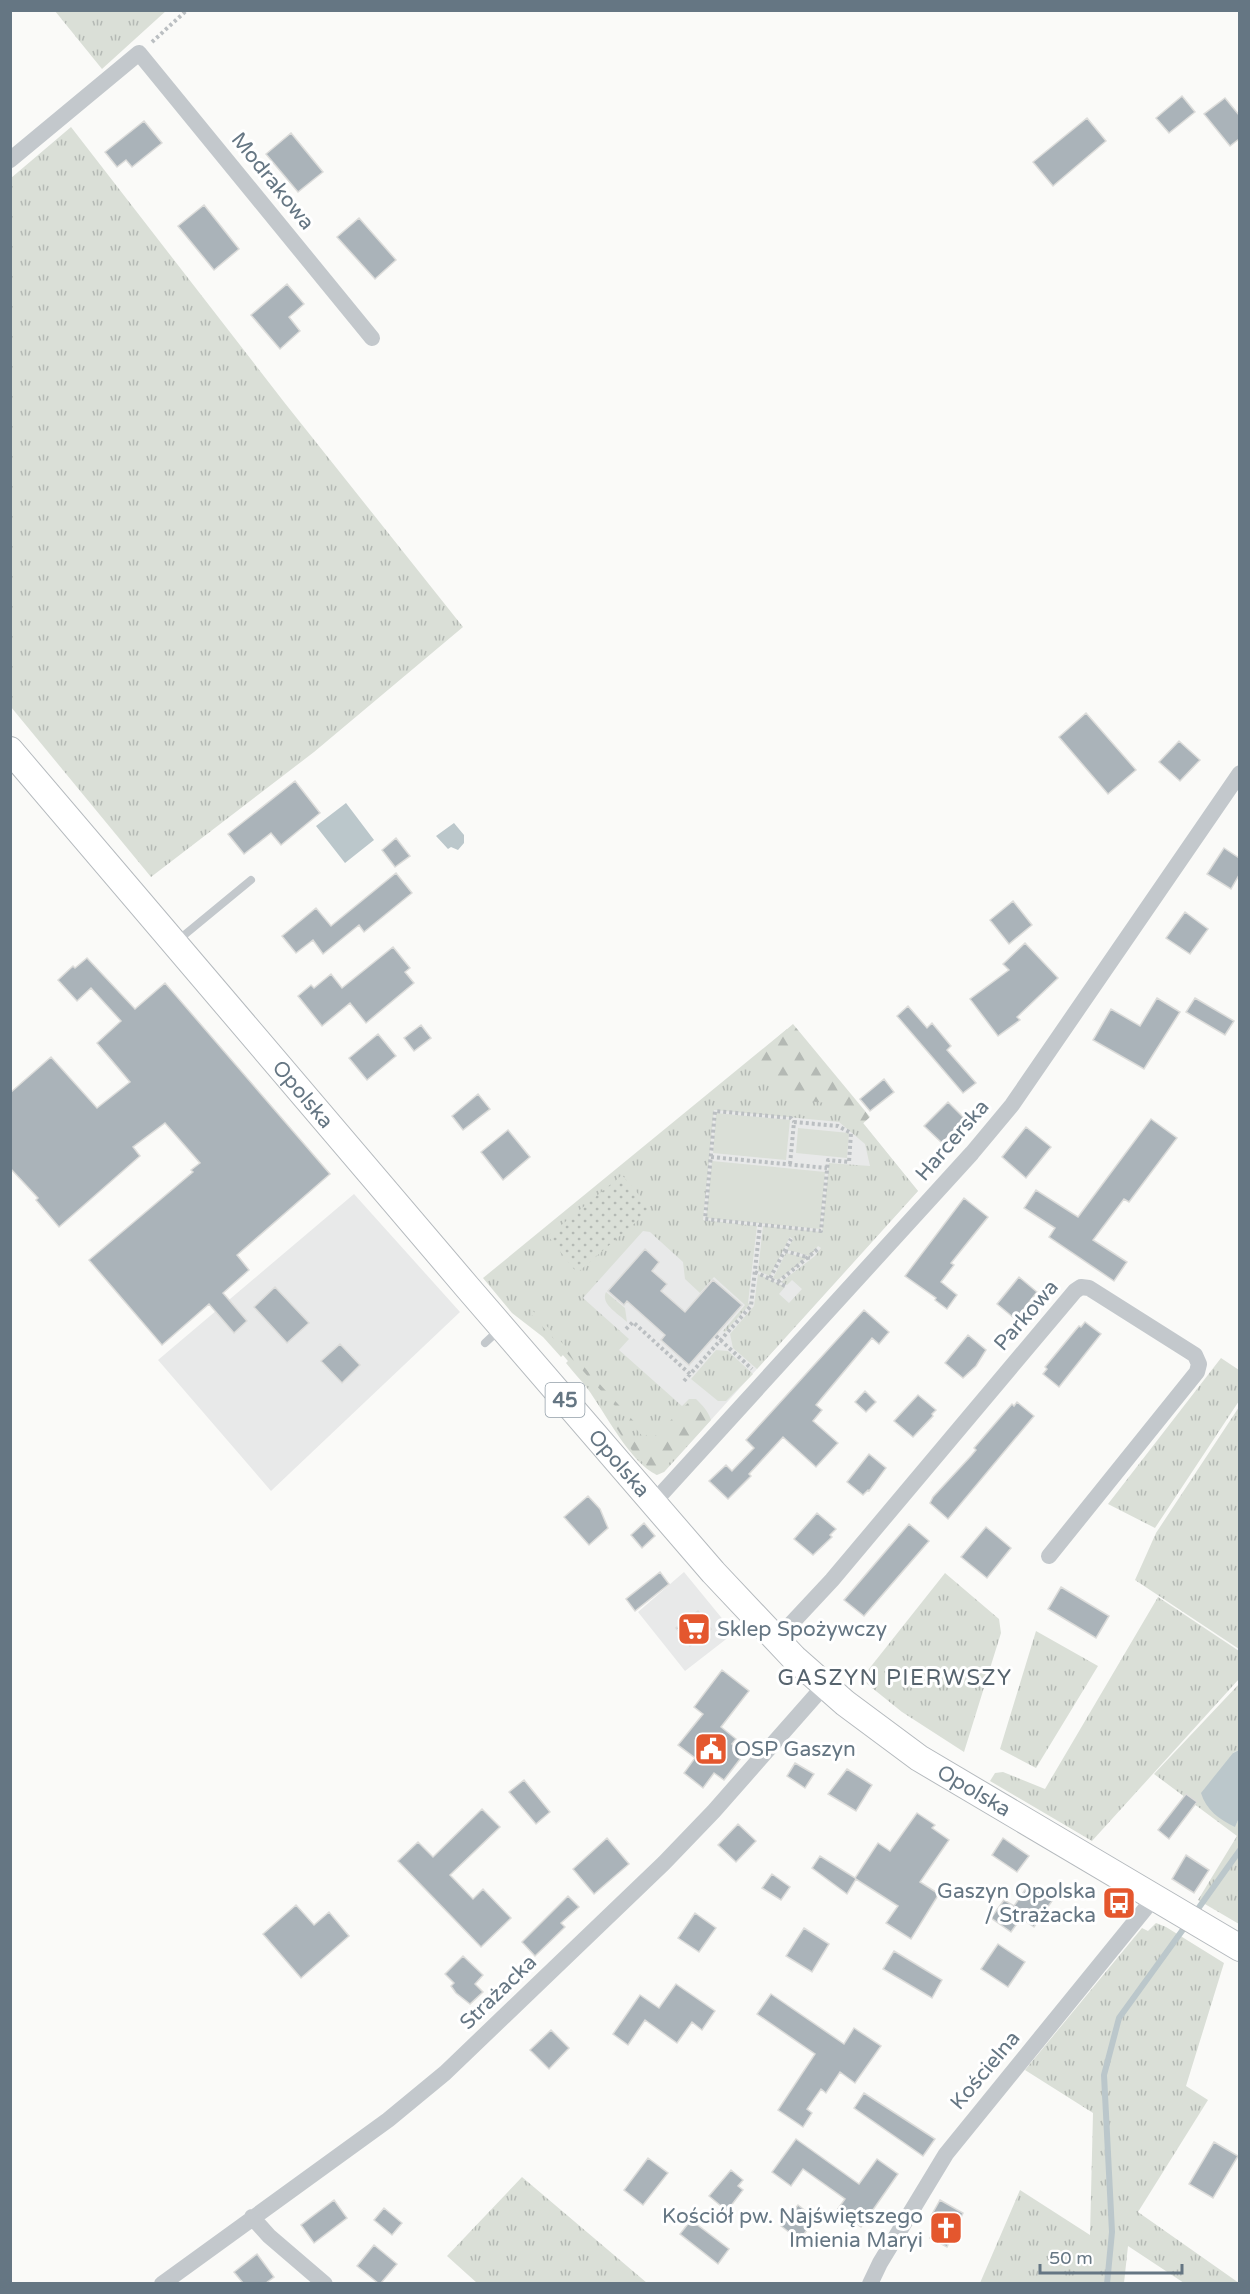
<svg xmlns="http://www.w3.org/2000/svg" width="1250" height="2294" font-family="'Varela Round',sans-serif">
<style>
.built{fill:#e8e9e9}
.grass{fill:url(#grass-tufts)}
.forest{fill:url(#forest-firs)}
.park{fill:url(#park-dots)}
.pitch{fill:#dadfd7}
.water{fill:#bbc7cb}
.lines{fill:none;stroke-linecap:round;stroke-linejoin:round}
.stream{stroke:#bbc7cb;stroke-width:6}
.building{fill:#aab3b9;stroke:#dcdcda;stroke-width:1.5}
.primary-casing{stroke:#b5babe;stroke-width:28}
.path{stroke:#bbbfc2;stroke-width:4;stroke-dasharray:3 3;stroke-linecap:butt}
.service{stroke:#c3c8cc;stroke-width:8}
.minor{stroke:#c3c8cc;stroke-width:16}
.primary{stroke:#fff;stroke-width:26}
.labels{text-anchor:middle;stroke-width:6;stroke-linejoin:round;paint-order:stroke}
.shield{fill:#fff;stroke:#939fa8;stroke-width:1.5}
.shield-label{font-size:20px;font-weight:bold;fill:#657683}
.street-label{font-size:21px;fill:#657683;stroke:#fff}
.poi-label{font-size:21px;fill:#657683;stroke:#fff;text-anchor:start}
.neighbourhood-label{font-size:22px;letter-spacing:1.5px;fill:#57646e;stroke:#fff}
</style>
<defs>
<pattern id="grass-tufts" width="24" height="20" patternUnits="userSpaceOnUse" patternTransform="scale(1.5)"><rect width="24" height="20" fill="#dadfd7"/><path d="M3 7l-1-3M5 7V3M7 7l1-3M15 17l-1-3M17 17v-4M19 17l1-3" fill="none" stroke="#b4b9b4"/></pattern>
<pattern id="forest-firs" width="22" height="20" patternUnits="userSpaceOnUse" patternTransform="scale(1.5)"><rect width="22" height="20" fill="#dadfd7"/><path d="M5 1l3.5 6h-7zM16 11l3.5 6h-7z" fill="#b4b9b4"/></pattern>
<pattern id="park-dots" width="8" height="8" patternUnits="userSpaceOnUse" patternTransform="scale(1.5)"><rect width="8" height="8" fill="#dadfd7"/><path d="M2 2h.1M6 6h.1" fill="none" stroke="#b4b9b4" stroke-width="1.8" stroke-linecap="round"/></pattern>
</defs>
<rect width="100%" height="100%" fill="#fafaf8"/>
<path class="built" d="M787 1029 918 1191 664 1472 536 1324 516 1307Z
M354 1194 460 1312 271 1491 158 1360Z
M684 1572 734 1633 685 1671 638 1612Z"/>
<path class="grass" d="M167 10 102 69 55 11V10Z
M71 127 284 402 463 627 314 752 151 877 11 707V178Z
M787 1029 918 1191 757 1369 733 1348 730 1334 754 1306 758 1274 785 1287 779 1294 789 1303 802 1289 792 1280 787 1285 781 1282 815 1256 821 1248 818 1246 810 1256 787 1250 793 1239 790 1237 770 1276 758 1271 763 1226 822 1232 829 1163 870 1166 865 1144 839 1122 714 1110 703 1220 757 1226 748 1303 750 1304 725 1332 723 1331 745 1305 714 1277 700 1293 685 1279 683 1262 650 1232 643 1231 583 1298 629 1339 619 1350 682 1406 689 1399H696C703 1406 708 1411 711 1420L664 1472 657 1475C630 1463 605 1412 587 1388 581 1380 573 1372 566 1363L568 1361 563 1355 561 1357 543 1337 512 1313 483 1278Z
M786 1253 807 1258 778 1280 773 1278Z
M606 1292 625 1308 627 1322C619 1314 600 1304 606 1292Z
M716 1350 728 1351 753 1374 726 1401H718L691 1379Z
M1221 1358 1239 1370V1401L1155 1528 1108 1504Z
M1239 1407V1649L1135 1580 1156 1533Z
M945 1573 999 1619 1001 1633 964 1752 902 1712 861 1679Z
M1158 1597 1239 1651V1679L1092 1841 990 1781 995 1773 1003 1772 1045 1789Z
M1036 1631 1098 1666 1036 1768 1000 1749Z
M1239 1684V1750L1233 1753 1235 1826 1239 1818V1924L1198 1900 1237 1836 1154 1774Z
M1156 1923 1166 1927 1224 1963 1186 2086 1208 2100 1138 2212 1239 2283H1184L1128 2246 1124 2283H980L1020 2190 1090 2235 1093 2113 1025 2070 1142 1928 1148 1931Z
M522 2177 647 2283H477L447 2256Z"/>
<path class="forest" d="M793 1024 870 1117 858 1128 838 1104 786 1099 752 1059Z
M533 1311 649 1438 646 1440 531 1314Z
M690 1401 709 1419 660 1473C640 1467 625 1440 613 1423L616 1421 642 1449Z"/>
<path class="park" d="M622 1175 651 1209 577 1273 548 1236Z"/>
<path class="pitch" d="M716 1113 790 1120 786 1160 713 1153Z
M798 1128 849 1133 847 1158 796 1153Z
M712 1161 825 1172 820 1229 706 1218Z"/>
<path class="water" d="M346 803 374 840 345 863 316 826Z
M454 823 464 835V843L458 850 451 847 448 849 436 836Z
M1239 1750V1818L1235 1827C1219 1819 1206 1810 1201 1793L1233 1753Z"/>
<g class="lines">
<path class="stream" d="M1195 1913 1240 1850
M1107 2284 1112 2232 1104 2075 1119 2018 1187 1924"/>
</g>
<path class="building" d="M1182 96 1195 112 1169 133 1156 118Z
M1225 98 1239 115V139L1230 146 1204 114Z
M1087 118 1106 141 1053 186 1033 162Z
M144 121 162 143 132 167 126 160 117 167 105 152Z
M291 133 323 172 298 192 266 154Z
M204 205 239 249 214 270 178 226Z
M359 218 396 260 375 279 337 237Z
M287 284 304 304 289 317 300 331 280 349 251 315Z
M1086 713 1136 770 1108 794 1059 737Z
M1179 741 1200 760 1180 781 1159 762Z
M295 781 320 813 281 845 271 833 244 854 228 834Z
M396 838 410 856 395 867 382 850Z
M1224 848 1239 858V875L1231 889 1207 874Z
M396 873 412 893 364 932 359 925 323 954 313 940 296 953 282 936 316 908 331 926Z
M1013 901 1032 925 1009 944 990 920Z
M1185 912 1208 929 1190 954 1166 938Z
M1025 943 1058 978 1017 1017 1020 1020 998 1036 970 999 1009 970 1003 964Z
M393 947 410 968 405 972 414 983 366 1023 350 1003 322 1026 298 996 311 985 314 988 331 974 342 988Z
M87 958 135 1009 165 983 330 1174 237 1255 249 1270 223 1293 247 1321 234 1333 209 1304 162 1345 89 1260 193 1172 191 1170 200 1163 165 1123 133 1147 140 1156 59 1227 36 1200 38 1198 10 1168V1093L51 1057 97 1108 130 1082 97 1043 121 1021 91 988 77 1001 58 980 73 966 75 968Z
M1157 998 1180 1012 1144 1069 1093 1040 1111 1009 1140 1026Z
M1195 998 1234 1021 1225 1035 1186 1012Z
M908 1006 927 1028 932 1023 951 1046 947 1050 976 1083 963 1093 897 1016Z
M421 1025 431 1038 414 1051 404 1038Z
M378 1034 396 1056 367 1080 349 1058Z
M884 1079 894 1092 870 1111 860 1099Z
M478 1094 490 1109 463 1130 452 1116Z
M948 1102 965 1119 942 1143 924 1126Z
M1151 1119 1177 1138 1129 1202 1124 1199 1093 1240 1127 1262 1114 1281 1049 1237 1055 1228 1024 1208 1036 1190 1078 1217Z
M1026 1127 1051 1147 1026 1178 1002 1157Z
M508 1130 530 1157 503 1180 481 1152Z
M964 1198 988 1217 951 1263 954 1265 941 1282 957 1295 947 1309 935 1300 936 1298 905 1276Z
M645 1249 659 1262 652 1271 667 1284 661 1291 685 1312 713 1280 742 1305 689 1365 661 1340 665 1335 627 1301 624 1305 608 1291Z
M1019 1277 1037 1292 1020 1314 1018 1313 1014 1318 997 1304Z
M275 1287 309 1323 287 1343 254 1307Z
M864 1310 889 1332 879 1344 872 1338 816 1405 822 1410 813 1421 838 1443 816 1467 783 1437 749 1474 751 1476 728 1499 709 1481 726 1465 732 1471 754 1448 746 1440Z
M1085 1322 1101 1334 1059 1387 1043 1374 1047 1369 1045 1367 1079 1326 1081 1327Z
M968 1335 986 1350 976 1366 963 1378 945 1363Z
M340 1344 360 1365 342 1383 321 1361Z
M865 1391 876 1402 866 1412 855 1402Z
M918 1395 936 1410 932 1414 933 1416 913 1437 894 1421Z
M1017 1402 1034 1416 948 1519 930 1503 933 1497 971 1456 976 1450 974 1448 1012 1404 1014 1406Z
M869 1454 886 1468 869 1491 868 1490 863 1495 847 1482Z
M588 1496 600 1509 608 1528 589 1545 564 1517Z
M817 1513 836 1529 830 1535 832 1537 813 1555 794 1539Z
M644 1523 655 1536 642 1548 631 1535Z
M909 1524 929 1541 864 1616 844 1600Z
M986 1527 1011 1548 987 1578 961 1557Z
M660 1572 669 1584 635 1611 626 1599Z
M1061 1587 1109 1616 1096 1638 1048 1609Z
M698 1611 711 1629 690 1646 676 1628Z
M722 1670 749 1691 721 1727 736 1739 732 1744 744 1754 724 1780 714 1773 703 1788 684 1773 695 1758 678 1745 703 1714 694 1707Z
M795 1763 814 1774 805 1788 787 1776Z
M847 1769 872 1785 856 1811 828 1794Z
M524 1780 550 1812 536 1824 509 1792Z
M1186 1794 1197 1802 1169 1839 1158 1830Z
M482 1809 500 1827 450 1875 473 1899 483 1889 511 1918 481 1947 398 1861 418 1842 433 1857Z
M917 1813 935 1825 932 1828 949 1840 920 1882 939 1894 911 1939 886 1923 898 1906 856 1879 847 1894 812 1868 820 1856 855 1878 878 1843 890 1851Z
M738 1824 756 1841 736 1862 718 1845Z
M607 1838 629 1864 594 1894 573 1869Z
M1003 1838 1029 1856 1017 1872 992 1855Z
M1186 1855 1209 1870 1194 1893 1172 1879Z
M772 1874 790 1887 781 1900 762 1888Z
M1029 1884 1052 1901 1034 1927 1021 1918 1011 1932 991 1918 1004 1900 1014 1906Z
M568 1896 579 1907 561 1923 565 1927 535 1956 522 1942Z
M296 1905 314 1925 329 1912 349 1936 301 1978 263 1934Z
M695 1913 716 1928 699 1952 678 1938Z
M804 1928 829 1944 812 1972 786 1956Z
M998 1944 1025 1962 1008 1987 981 1969Z
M894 1951 942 1980 932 1998 883 1969Z
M463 1956 483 1975 475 1984 483 1992 470 2004 456 1993 451 1986 454 1983 445 1974Z
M676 1984 715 2011 702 2030 692 2022 677 2043 645 2020 628 2045 613 2034 640 1995 659 2008Z
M771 1994 844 2044 854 2028 881 2046 855 2083 840 2072 826 2093 821 2089 807 2109 812 2113 803 2127 778 2110 815 2054 757 2014Z
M551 2030 569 2048 549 2069 530 2050Z
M864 2093 935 2139 923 2156 854 2108Z
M796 2139 859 2184 877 2159 898 2174 861 2227 837 2210 845 2199 803 2169 791 2186 772 2172Z
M1214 2142 1238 2156 1213 2198 1189 2184Z
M648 2158 668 2173 643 2205 624 2190Z
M731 2170 743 2180 738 2186 743 2190 727 2211 709 2196Z
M334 2200 347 2218 314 2243 301 2225Z
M940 2200 963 2213 947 2247 930 2238 940 2220 931 2216Z
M798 2205 816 2219 799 2240 781 2226Z
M384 2208 402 2223 392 2235 374 2220Z
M691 2220 729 2249 718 2264 680 2234Z
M374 2245 397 2264 381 2283H378L357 2266Z
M257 2254 274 2277 266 2283H243L234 2272Z"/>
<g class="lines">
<defs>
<g id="primary">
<path id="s1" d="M10 750 468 1288 713 1572 794 1658 845 1703 919 1758 1240 1948"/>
</g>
</defs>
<use href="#primary" class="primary-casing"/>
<path class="path" d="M152 42 187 10
M711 1157 827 1168
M790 1164 794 1122 838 1126 851 1133 849 1162 828 1160 821 1231 705 1219 715 1111 791 1118 794 1122
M785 1251 810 1258
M755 1272 785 1286
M770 1278 791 1239
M778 1282 819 1248
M626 1329 633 1322 691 1375
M716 1336 752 1369
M684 1381 751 1306 760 1225"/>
<path class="service" d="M177 941 251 880
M485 1343 500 1329"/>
<path class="minor" d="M10 160 139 53 372 338
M654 1502 972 1153 1012 1105 1240 773
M776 1640 832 1580 1075 1291 1081 1287 1089 1288 1195 1355 1199 1364 1197 1372 1049 1556
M252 2217 269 2236 325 2284
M162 2284 388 2120 445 2073 664 1863 714 1811 824 1686
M870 2284 880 2263 946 2154 1154 1898"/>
<use href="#primary" class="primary"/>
</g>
<defs>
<symbol id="supermarket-square" viewBox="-11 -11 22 22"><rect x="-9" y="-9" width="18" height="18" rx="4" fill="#e4572e" stroke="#fff"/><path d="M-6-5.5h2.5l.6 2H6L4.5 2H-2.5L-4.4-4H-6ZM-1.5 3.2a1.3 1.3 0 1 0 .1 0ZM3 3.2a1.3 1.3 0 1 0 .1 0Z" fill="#fff"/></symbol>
<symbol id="civic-square" viewBox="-11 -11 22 22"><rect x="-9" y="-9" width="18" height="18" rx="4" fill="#e4572e" stroke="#fff"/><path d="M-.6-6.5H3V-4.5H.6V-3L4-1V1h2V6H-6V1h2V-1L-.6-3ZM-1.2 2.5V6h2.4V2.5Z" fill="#fff"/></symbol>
<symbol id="bus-square" viewBox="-11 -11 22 22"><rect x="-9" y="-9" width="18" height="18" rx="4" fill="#e4572e" stroke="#fff"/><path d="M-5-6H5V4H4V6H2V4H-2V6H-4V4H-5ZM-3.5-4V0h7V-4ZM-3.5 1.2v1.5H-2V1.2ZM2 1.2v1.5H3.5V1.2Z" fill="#fff"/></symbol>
<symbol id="church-square" viewBox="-11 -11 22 22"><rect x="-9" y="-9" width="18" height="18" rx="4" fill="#e4572e" stroke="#fff"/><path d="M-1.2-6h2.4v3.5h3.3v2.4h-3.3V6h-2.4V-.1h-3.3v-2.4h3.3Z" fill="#fff"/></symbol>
</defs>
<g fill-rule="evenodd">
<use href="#supermarket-square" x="675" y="1610" width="38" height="38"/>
<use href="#civic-square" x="692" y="1730" width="38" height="38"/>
<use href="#bus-square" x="1100" y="1884" width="38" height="38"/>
<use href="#church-square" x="927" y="2209" width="38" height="38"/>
</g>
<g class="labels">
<rect class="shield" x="545.5" y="1383" width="39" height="34" rx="4.5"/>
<g class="shield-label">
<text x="565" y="1407">45</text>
</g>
<g class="street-label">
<text transform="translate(273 181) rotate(51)" y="7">Modrakowa</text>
<text dy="7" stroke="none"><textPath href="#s1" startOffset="452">Opolska</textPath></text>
<text transform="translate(952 1140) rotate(-49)" y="7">Harcerska</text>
<text transform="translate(1026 1315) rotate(-49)" y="7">Parkowa</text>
<text dy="7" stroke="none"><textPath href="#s1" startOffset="938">Opolska</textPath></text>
<text dy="7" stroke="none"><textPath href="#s1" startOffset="1424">Opolska</textPath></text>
<text transform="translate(498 1992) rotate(-44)" y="7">Strażacka</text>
<text transform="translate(985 2070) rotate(-50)" y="7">Kościelna</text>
</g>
<g class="poi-label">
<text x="717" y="1636">Sklep Spożywczy</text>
<text x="734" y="1756">OSP Gaszyn</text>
<text x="1096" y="1898" text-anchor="end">Gaszyn Opolska<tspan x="1096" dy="24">/ Strażacka</tspan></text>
<text x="923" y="2223" text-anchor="end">Kościół pw. Najświętszego<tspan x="923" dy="24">Imienia Maryi</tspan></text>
</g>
<g class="neighbourhood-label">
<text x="895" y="1685">GASZYN PIERWSZY</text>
</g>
</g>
<rect width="1250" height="2294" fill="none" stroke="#657683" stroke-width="24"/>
<path d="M1040 2264v9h142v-9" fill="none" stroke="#657683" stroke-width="3"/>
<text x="1049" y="2264" font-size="18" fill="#657683" stroke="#ffffff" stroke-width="4.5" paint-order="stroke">50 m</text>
</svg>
